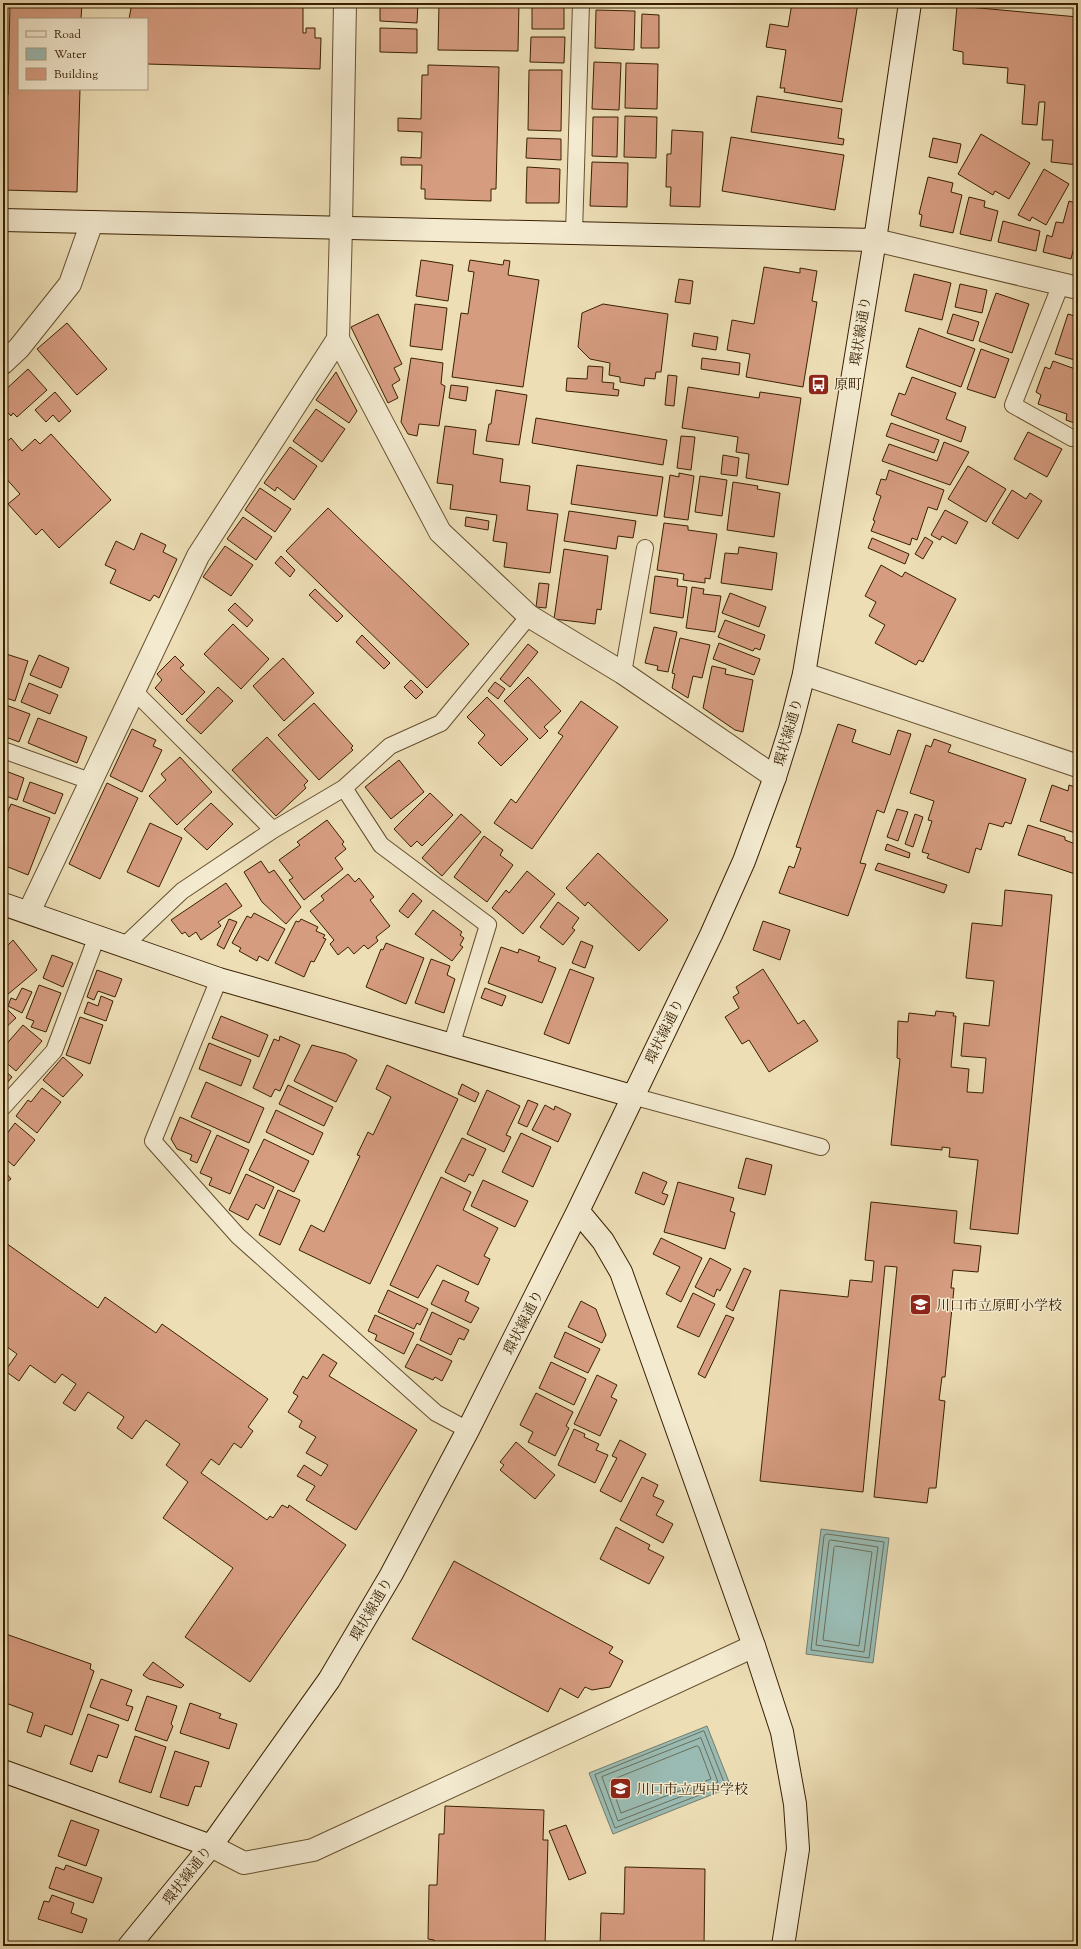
<svg xmlns="http://www.w3.org/2000/svg" width="1081" height="1949" font-family="'Sorts Mill Goudy','Noto Serif JP',serif">
<style>
.water{fill:#9abbb3;stroke:#737d6c}
.lines{fill:none;stroke-linecap:round;stroke-linejoin:round}
.shore{stroke:#6a6e5a;stroke-width:1}
.building{fill:#d69c80;stroke:#392102}
.lane-casing{stroke:#66502f;stroke-width:18}
.street-casing{stroke:#66502f;stroke-width:24}
.secondary-casing{stroke:#392102;stroke-width:24}
.lane{stroke:#f3ead0;stroke-width:16}
.street{stroke:#f3ead0;stroke-width:22}
.secondary{stroke:#f3ead0;stroke-width:22}
.labels{text-anchor:middle;stroke-width:3;stroke-linejoin:round;paint-order:stroke}
.street-label{font-size:14px;fill:#392102;stroke:#f3ead0}
.poi-label{font-size:14px;fill:#392102;stroke:#f3ead0;text-anchor:start}
</style>
<rect width="100%" height="100%" fill="#eddeb6"/>
<filter id="stains"><feTurbulence type="fractalNoise" baseFrequency=".005" numOctaves="4"/><feColorMatrix values="0 0 0 0 .2 0 0 0 0 .09 0 0 0 0 .02 0 0 0 .5 -.17"/></filter>
<radialGradient id="worn" r=".72"><stop offset=".6" stop-color="#630" stop-opacity="0"/><stop offset="1" stop-color="#630" stop-opacity=".3"/></radialGradient>
<path class="water" d="M821 1529 889 1538 873 1663 806 1654Z
M707 1726 731 1787 613 1834 589 1773Z"/>
<g class="lines">
<path class="shore" d="M827 1534 884 1542 869 1658 811 1650 824 1536Z
M831 1540 878 1547 864 1652 816 1645 829 1541Z
M836 1546 872 1552 859 1646 823 1640 834 1548Z
M704 1731 725 1785 615 1828 595 1775Z
M701 1738 718 1782 618 1821 602 1777Z
M697 1746 699 1747 711 1779 621 1813 610 1781Z"/>
</g>
<path class="building" d="M10 3H82L81 19H19V89H80L77 192 4 190 5 135H3V120H5V108H3V95H8Z
M132 3H303V33H306V28H315V38H321L320 69 147 64V19H129Z
M380 3H418L417 23 380 21Z
M439 3H519L518 51 438 50Z
M604 3H659V6Z
M792 3H858L842 102 784 92 785 88H780L786 50 766 47 770 24 788 27Z
M532 5H564V29H532Z
M957 6 1078 17V165L1051 162 1053 140H1042L1045 102H1039L1037 125 1022 124 1025 85 1007 83 1008 68 963 64V52L953 50Z
M596 10 635 11 634 50 595 48Z
M642 14 659 15V48H641Z
M380 28 417 29V53L380 52Z
M531 37H565L564 63 530 62Z
M594 62 621 63 619 110 592 109Z
M626 63 658 64 657 109 625 108Z
M428 65 499 67 496 189H491V201L425 199V189H421L422 165H401V157L421 158 422 132 398 131V118L421 119 422 75H428Z
M529 70H562L561 131 528 130Z
M757 96 842 109 838 138 844 139 843 145 751 132Z
M625 116 657 117 656 158 624 157Z
M593 117H618L617 157 592 156Z
M672 130 703 132 700 207 670 206 671 187H666L667 154H671Z
M981 134 1030 163 1009 199 995 191 993 195 958 174Z
M731 137 844 155 835 210 722 191Z
M527 138 561 139V160L526 158Z
M933 138 961 144 957 163 929 157Z
M592 162 628 163 627 207 590 206Z
M527 167 560 169 559 203H526Z
M1044 169 1069 184 1046 225 1032 217 1030 221 1018 215Z
M928 177 953 183 951 192 962 195 953 233 920 226 922 215 919 214Z
M1076 196H1078V239H1076L1071 259 1043 252 1047 235 1052 237 1056 222 1063 223 1069 201 1075 203Z
M969 197 985 201 984 207 998 211 991 241 960 234Z
M1003 221 1040 231 1036 251 998 242Z
M421 260 453 265 448 301 416 296Z
M470 260 503 265 504 260 510 261 508 275 539 280 523 387 452 377 461 313 468 314 474 272 468 271Z
M764 267 800 273V268L817 271 812 301 817 302 803 387 746 377 750 354 727 350 732 320 754 324Z
M914 274 951 283 942 320 905 311Z
M679 279 693 281 690 304 675 302Z
M960 284 987 290 982 313 955 307Z
M996 293 1029 304 1012 353 979 341Z
M415 304 447 308 442 350 410 346Z
M603 304 668 314 661 372H656L655 379 645 378 644 386 620 382V377L609 375 610 363 590 359 578 347 582 313Z
M3 306 4 324 7 323V331H3Z
M378 314 402 364 394 368 400 380 392 385 398 398 388 403 351 327Z
M953 314 979 322 973 341 947 333Z
M1068 314 1078 317V361L1055 354Z
M67 323 107 369 77 395 37 349Z
M919 328 975 349 961 387 906 367Z
M694 333 718 337 716 350 692 346Z
M981 349 1009 359 995 398 967 389Z
M411 358 443 363 441 384 445 386 439 426 419 424 417 436 408 434 401 422Z
M702 358 740 363 739 375 701 369Z
M1053 361 1078 370 1077 424 1066 420 1067 414 1038 404 1041 395 1036 392 1045 367 1050 369Z
M588 366 603 367 602 382 614 383 613 389 619 390 618 396 566 391 567 378 587 379Z
M28 369 47 390 17 417 13 413 11 416 3 407V392Z
M336 372 357 411 349 423 316 400Z
M668 375 677 376 674 406 665 405Z
M912 377 956 393 946 419 966 427 961 442 891 415 899 393 905 395Z
M451 385 468 387 466 401 449 398Z
M688 387 759 398 760 392 801 398 788 485 746 478 749 454 736 452 738 437 682 428Z
M496 390 527 395 519 445 486 441 489 424H491Z
M55 392 71 411 59 422 53 415 46 422 35 410Z
M316 409 345 429 322 462 293 441Z
M536 418 667 440 663 465 532 443Z
M891 423 939 440 934 453 886 436Z
M445 426 476 430 473 454 503 459 500 482 530 486 527 510 558 514 550 573 504 567 507 543 493 541 497 515 450 509 453 485 437 483Z
M1028 432 1062 449 1047 477 1014 459Z
M51 434 111 500 59 548 42 529 36 535 8 504 20 494 3 475V445L11 438 22 451 35 439 40 444Z
M681 436 695 437 691 470 677 468Z
M944 442 969 452 950 485 882 461 889 444 937 461Z
M290 447 317 466 294 500 277 487 275 491 264 483Z
M723 455 739 458 737 476 721 474Z
M577 465 663 477 657 516 571 504Z
M968 466 1006 489 986 522 948 499Z
M889 470 944 490 937 510 928 507 917 540 912 538 910 545 871 531 875 521 873 520 881 496 876 494 881 479 886 480Z
M679 473 694 476 688 520 664 517 670 475 679 477Z
M700 476 727 480 722 516 695 512Z
M733 482 758 486 757 489 780 493 774 537 727 530Z
M260 488 291 509 275 532 245 510Z
M1012 490 1026 499 1030 493 1042 501 1018 539 992 523Z
M328 508 469 644 427 688 286 551Z
M945 510 968 522 956 544 942 536 940 540 931 535Z
M569 511 636 521 633 538 618 536 616 549 564 541Z
M243 517 272 537 256 560 227 539Z
M466 517 489 521 488 530 465 526Z
M664 523 688 526V530L717 534 710 579 705 578V583L683 580 684 574 657 570Z
M141 533 166 545 163 552 177 559 159 598 154 595 150 601 110 583 116 570 105 565 116 541 134 550Z
M925 537 933 542 923 559 915 554Z
M872 538 909 554 905 564 868 548Z
M225 546 253 565 231 596 203 577Z
M739 547 777 553 772 590 721 583 725 553 738 554Z
M564 549 608 556 601 610 597 609 595 624 554 619Z
M281 556 295 570 290 577 275 563Z
M881 565 902 577 905 572 956 599 923 662 919 660 916 665 875 643 885 625 869 616 876 602 865 596Z
M655 576 678 579 677 586 687 587 683 618 650 613Z
M539 583 549 584 546 608 536 607Z
M692 587 704 589 703 594 721 596 715 632 686 628Z
M315 589 343 616 337 622 309 595Z
M730 593 766 607 759 627 722 613Z
M235 603 253 620 247 627 228 610Z
M725 620 765 635 760 650 755 648 753 651 718 637Z
M233 624 269 659 241 689 204 654Z
M654 627 677 632 668 672 657 670 658 666 645 663Z
M362 635 390 663 384 669 356 642Z
M680 638 710 645 702 678 693 676 688 698 672 688 675 674 672 673Z
M719 643 760 659 754 675 713 659Z
M528 644 538 652 510 687 500 679Z
M3 653 28 661 15 701 3 697Z
M39 655 69 668 61 688 30 675Z
M175 656 184 665 180 668 205 692 182 715 155 688 162 680 157 674Z
M283 658 314 693 284 721 253 686Z
M712 666 726 669 725 674 753 680 743 732 735 730 703 708Z
M528 677 561 711 544 727 548 731 540 739 504 701Z
M411 680 423 692 416 699 404 687Z
M495 682 505 689 498 699 488 691Z
M29 683 58 695 50 714 21 702Z
M218 687 233 701 201 734 186 720Z
M487 697 528 739 501 766 478 743 485 735 467 717Z
M581 701 618 727 532 849 494 823 511 799 516 803 563 736 558 733Z
M314 703 353 746 351 748 353 750 319 780 278 735Z
M3 704 30 714 19 742 3 736Z
M38 718 87 737 77 763 28 743Z
M838 724 856 730 852 742 890 755 898 730 911 734 884 813 877 810 860 863 866 864 848 916 779 893 789 866 794 868 801 848 796 847Z
M132 729 156 740 153 746 162 750 142 792 110 776Z
M267 737 308 781 304 785 306 788 276 816 232 770Z
M934 739 951 745 948 752 1026 779 1011 824 1005 822 1003 827 989 823 981 850 976 848 969 873 927 858 929 854 922 852 932 821 928 820 934 801 910 793 926 745 931 747Z
M180 757 212 792 177 825 149 796 166 780 161 774Z
M399 760 424 792 391 819 365 787Z
M3 770 24 778 17 800 3 795Z
M30 782 63 794 55 814 23 801Z
M107 783 138 798 100 879 69 864Z
M1052 785 1068 791 1069 785 1078 788V834L1040 821Z
M430 793 453 815 422 846 417 841 411 847 394 829Z
M211 803 233 824 207 850 184 829Z
M11 804 50 818 28 875 3 865V823Z
M897 809 908 812 898 841 887 837Z
M461 814 481 832 442 876 422 858Z
M915 814 923 817 913 847 905 844Z
M327 820 344 842 342 844 346 849 335 858 343 869 304 900 289 880 293 878 279 860 300 845 297 842Z
M150 823 182 838 159 887 127 872Z
M1028 825 1065 837V840L1078 845V875L1018 855Z
M484 836 503 850 500 855 513 865 487 902 454 877Z
M887 844 910 853 909 858 885 850Z
M598 853 668 920 639 951 588 902 585 906 566 888Z
M261 861 269 873 274 870 301 907 286 924 262 902 244 872Z
M878 863 947 885 944 893 875 870Z
M527 871 555 894 523 934 492 908 506 890 509 893Z
M348 874 355 882 359 878 374 897 370 900 390 926 376 937 378 941 368 949 364 945 354 954 348 947 338 955 330 944 334 940 310 911 324 900 321 896Z
M226 883 242 906 218 922 221 926 201 940 196 932 189 937 185 932 182 934 171 920Z
M1005 890 1052 895 1018 1234 970 1229 978 1160 949 1157 950 1148 942 1147V1150L891 1145 900 1059 897 1058 898 1021 908 1022 909 1013 935 1016 936 1011 954 1013 953 1016H956L951 1067 969 1069 967 1092 983 1093 986 1058 961 1056 964 1023 989 1026 994 981 966 978 972 923 1002 926Z
M413 893 422 901 408 918 399 911Z
M558 902 579 918 572 928 575 930 563 945 540 927Z
M433 910 462 932 460 935 464 938 460 945 463 947 452 961 415 934Z
M254 913 285 929 268 961 259 956 257 961 239 951 241 948 232 943 247 916 251 918Z
M229 919 237 922 224 949 217 945Z
M301 919 318 927 316 931 325 935 323 938 326 939 314 962 311 961 304 977 275 963 296 921 299 922Z
M763 921 790 930 780 960 753 950Z
M13 940 37 970 7 995 3 990V943L6 947Z
M581 941 593 946 585 968 572 963Z
M386 943 424 958 406 1004 366 987 381 949 383 950Z
M501 947 518 953 519 949 540 957 538 961 556 968 542 1003 488 983Z
M52 955 73 963 63 987 43 978Z
M431 959 450 966 447 975 455 979 444 1013 415 1003Z
M570 969 594 978 569 1044 544 1034Z
M763 969 798 1024 804 1020 818 1041 769 1072 749 1040 742 1044 725 1017 739 1008 733 997 739 993 736 987Z
M97 970 122 979 115 997 98 991 94 1000 87 997Z
M39 985 61 993 46 1032 31 1027 34 1021 26 1018Z
M22 988 32 992 22 1013 8 1006 11 998 16 1000Z
M485 988 506 996 502 1006 481 998Z
M101 996 113 1001 106 1021 84 1013 88 1002 98 1006Z
M3 1005 16 1018 3 1030Z
M221 1016 268 1035 259 1057 212 1038Z
M80 1017 103 1025 90 1064 66 1055Z
M23 1025 42 1041 16 1071 3 1060V1048Z
M280 1036 300 1045 280 1091 275 1089 271 1097 253 1088 274 1039 279 1041Z
M209 1043 251 1060 241 1086 199 1069Z
M312 1045 346 1054 357 1060 336 1102 294 1081Z
M63 1057 83 1075 63 1097 43 1080Z
M387 1065 458 1099 370 1284 299 1250 311 1225 324 1232 360 1156 357 1155 368 1132 373 1135 391 1097 376 1089Z
M3 1069 12 1077 3 1088Z
M206 1082 264 1108 249 1143 191 1117Z
M462 1084 479 1093 475 1102 458 1094Z
M288 1085 333 1107 324 1126 279 1104Z
M42 1088 61 1102 37 1133 16 1116 28 1100 31 1102Z
M487 1090 520 1106 506 1135 511 1137 504 1152 467 1134Z
M528 1100 538 1104 527 1127 518 1123Z
M545 1105 554 1110 555 1106 571 1114 558 1142 532 1130Z
M276 1110 323 1133 313 1155 266 1132Z
M180 1117 211 1131 197 1163 190 1160 192 1155 177 1149 171 1139Z
M15 1123 35 1140 14 1166 3 1157V1139Z
M521 1133 551 1147 533 1187 502 1172Z
M217 1135 249 1150 230 1194 209 1185 212 1178 200 1173Z
M462 1138 486 1149 473 1176 469 1174 465 1182 445 1172Z
M264 1139 309 1161 294 1192 249 1170Z
M746 1158 772 1165 765 1195 738 1188Z
M3 1169 11 1179 3 1185Z
M643 1172 667 1182 662 1193 668 1195 664 1205 635 1193Z
M246 1174 274 1187 264 1209 256 1204 248 1220 229 1210Z
M441 1177 471 1192 463 1210 498 1228 484 1256 490 1259 478 1285 437 1265 418 1298 390 1285Z
M483 1180 528 1201 515 1227 471 1206Z
M678 1182 734 1198 730 1211 735 1213 725 1249 664 1232Z
M278 1190 300 1200 280 1245 259 1235Z
M871 1202 957 1211 954 1243 981 1246 978 1272 953 1270 951 1288H954L945 1377H942L939 1400 945 1401 936 1488H929L927 1503 874 1497 897 1267 885 1266 863 1492 760 1481 780 1290 848 1297 850 1280 872 1282 874 1261 865 1260Z
M661 1238 702 1258 681 1302 666 1294 680 1267 653 1254Z
M3 1241 98 1308 105 1297 156 1333 162 1324 268 1399 248 1427 253 1431 241 1448 234 1443 219 1465 211 1459 201 1473 267 1520 270 1516 273 1518 282 1505 288 1508 289 1505 346 1545 250 1682 185 1637 233 1568 163 1518 188 1482 166 1465 180 1444 146 1420 132 1439 117 1428 124 1417 88 1392 75 1411 63 1403 76 1384 62 1374 55 1383 30 1365 19 1381 5 1371 17 1354 3 1344Z
M710 1258 731 1269 720 1291 717 1289 714 1297 695 1287Z
M744 1268 751 1271 733 1311 726 1307Z
M443 1280 469 1292 465 1301 479 1308 471 1323 431 1304Z
M388 1290 428 1309 420 1325 417 1323 414 1329 378 1312Z
M693 1293 715 1304 699 1337 677 1327Z
M581 1301 596 1309 606 1335 602 1343 568 1327Z
M432 1312 469 1330 464 1340 459 1338 451 1355 420 1340Z
M375 1315 414 1333 404 1354 375 1340 377 1335 368 1331Z
M726 1315 734 1318 705 1378 698 1374Z
M565 1332 600 1349 588 1373 554 1357Z
M417 1344 452 1361 442 1381 435 1377 433 1380 405 1367Z
M323 1354 337 1363 329 1376 417 1430 356 1530 306 1500 315 1486 297 1476 304 1465 321 1476 328 1465 306 1453 316 1437 299 1427 302 1421 288 1412 298 1396 293 1393 303 1376 307 1379Z
M551 1362 586 1379 574 1405 539 1388Z
M597 1375 617 1385 611 1397 617 1400 600 1436 574 1424Z
M536 1393 573 1412 566 1426 569 1428 555 1456 528 1442 533 1432 520 1425Z
M574 1429 585 1434 584 1437 599 1444 596 1450 608 1455 595 1483 558 1465Z
M620 1440 646 1454 621 1502 600 1491 617 1458 612 1456Z
M516 1442 555 1475 535 1499 500 1470 504 1465 500 1462Z
M642 1477 658 1485 653 1496 664 1501 656 1515 673 1524 663 1543 620 1520Z
M616 1527 650 1545 648 1549 664 1557 649 1584 600 1559Z
M454 1561 613 1647 609 1653 623 1661 610 1687 592 1690 585 1687 578 1698 560 1688 548 1712 412 1639Z
M3 1633 91 1664 90 1669 94 1671 72 1735 45 1725 41 1737 27 1732 33 1713 3 1702Z
M153 1662 184 1685 181 1688 149 1679 143 1675Z
M101 1679 132 1690 126 1705 133 1707 128 1721 90 1707Z
M147 1696 177 1706 171 1724 173 1726 167 1741 135 1730Z
M190 1703 221 1714 219 1718 237 1724 229 1749 180 1733Z
M88 1714 119 1725 107 1758 98 1755 92 1772 70 1764Z
M135 1736 166 1747 151 1793 119 1782Z
M175 1751 209 1762 201 1787 195 1786 188 1806 160 1797Z
M445 1806 544 1810 543 1840H548L545 1946H434V1940L428 1939 429 1885H437L439 1834H444Z
M71 1820 99 1830 86 1866 58 1856Z
M566 1825 586 1873 569 1880 549 1831Z
M66 1865 102 1878 93 1903 49 1888 56 1867 64 1870Z
M625 1867 705 1869 704 1946H600L601 1913 624 1914Z
M52 1895 74 1903 71 1913 87 1919 82 1933 38 1919 44 1901 49 1902Z"/>
<g class="lines">
<defs>
<path id="lane" d="M574 233 581 3
M1061 284 1013 405 1072 438
M623 673 645 548
M133 690 273 830
M3 750 90 781
M344 788 381 845 488 925 451 1046
M124 946 182 891 273 830 344 788 390 746 441 723 529 616
M219 979 153 1141 238 1236 436 1413 468 1430
M632 1096 821 1147
M3 1107 54 1051 97 936"/>
<path id="street" d="M345 3 341 227 338 339 440 532 529 616 623 673 775 777
M875 240 1078 288
M3 363 19 348 70 284 92 222
M804 674 1078 766
M29 912 198 556 338 339
M211 1846 244 1863 313 1850 754 1646"/>
<path id="secondary" d="M3 220 875 240
M3 904 219 979 632 1096
M578 1211 603 1241 621 1272 754 1646 782 1732 795 1804 798 1849 783 1946
M3 1771 211 1846
M129 1946 211 1846 329 1680 391 1575 468 1430 578 1211 711 935 744 861 775 777 790 729 804 674 875 240 910 3"/>
</defs>
<use href="#lane" class="lane-casing"/>
<use href="#street" class="street-casing"/>
<use href="#secondary" class="secondary-casing"/>
<use href="#lane" class="lane"/>
<use href="#street" class="street"/>
<use href="#secondary" class="secondary"/>
</g>
<defs>
<symbol id="bus-square" viewBox="-11 -11 22 22"><rect x="-9" y="-9" width="18" height="18" rx="4" fill="#8f2418" stroke="#f3ead0"/><path d="M-5-6H5V4H4V6H2V4H-2V6H-4V4H-5ZM-3.5-4V0h7V-4ZM-3.5 1.2v1.5H-2V1.2ZM2 1.2v1.5H3.5V1.2Z" fill="#fff"/></symbol>
<symbol id="school-square" viewBox="-11 -11 22 22"><rect x="-9" y="-9" width="18" height="18" rx="4" fill="#8f2418" stroke="#f3ead0"/><path d="M0-5L7-2L0 1L-7-2ZM-4 1L0 2.5L4 1V4Q0 6-4 4Z" fill="#fff"/></symbol>
</defs>
<g fill-rule="evenodd">
<use href="#bus-square" x="806" y="372" width="25" height="25"/>
<use href="#school-square" x="908" y="1292" width="25" height="25"/>
<use href="#school-square" x="608" y="1776" width="25" height="25"/>
</g>
<g class="labels">
<g class="street-label">
<text transform="translate(860 331) rotate(-81)" y="5">環状線通り</text>
<text transform="translate(788 732) rotate(-74)" y="5">環状線通り</text>
<text transform="translate(664 1031) rotate(-64)" y="5">環状線通り</text>
<text transform="translate(523 1322) rotate(-63)" y="5">環状線通り</text>
<text transform="translate(371 1609) rotate(-60)" y="5">環状線通り</text>
<text transform="translate(187 1875) rotate(-52)" y="5">環状線通り</text>
</g>
<g class="poi-label">
<text x="834" y="389">原町</text>
<text x="936" y="1310">川口市立原町小学校</text>
<text x="636" y="1794">川口市立西中学校</text>
</g>
</g>
<rect width="1081" height="1949" fill="none" stroke="#eddeb6" stroke-width="16"/>
<rect x="4" y="4" width="1073" height="1941" fill="none" stroke="#392102" stroke-width="2"/>
<rect x="8" y="8" width="1065" height="1933" fill="none" stroke="#392102"/>
<rect x="18" y="18" width="130" height="72" fill="#f3ead0" stroke="#a99a7e"/>
<rect x="26" y="31" width="20" height="6" fill="#f3ead0" stroke="#a99a7e"/>
<text x="54" y="38" font-size="12" fill="#392102">Road</text>
<rect x="26" y="48" width="20" height="12" fill="#9abbb3" stroke="#a99a7e"/>
<text x="54" y="58" font-size="12" fill="#392102">Water</text>
<rect x="26" y="68" width="20" height="12" fill="#d69c80" stroke="#a99a7e"/>
<text x="54" y="78" font-size="12" fill="#392102">Building</text>
<rect width="100%" height="100%" filter="url(#stains)"/>
<rect width="100%" height="100%" fill="url(#worn)"/>
</svg>
